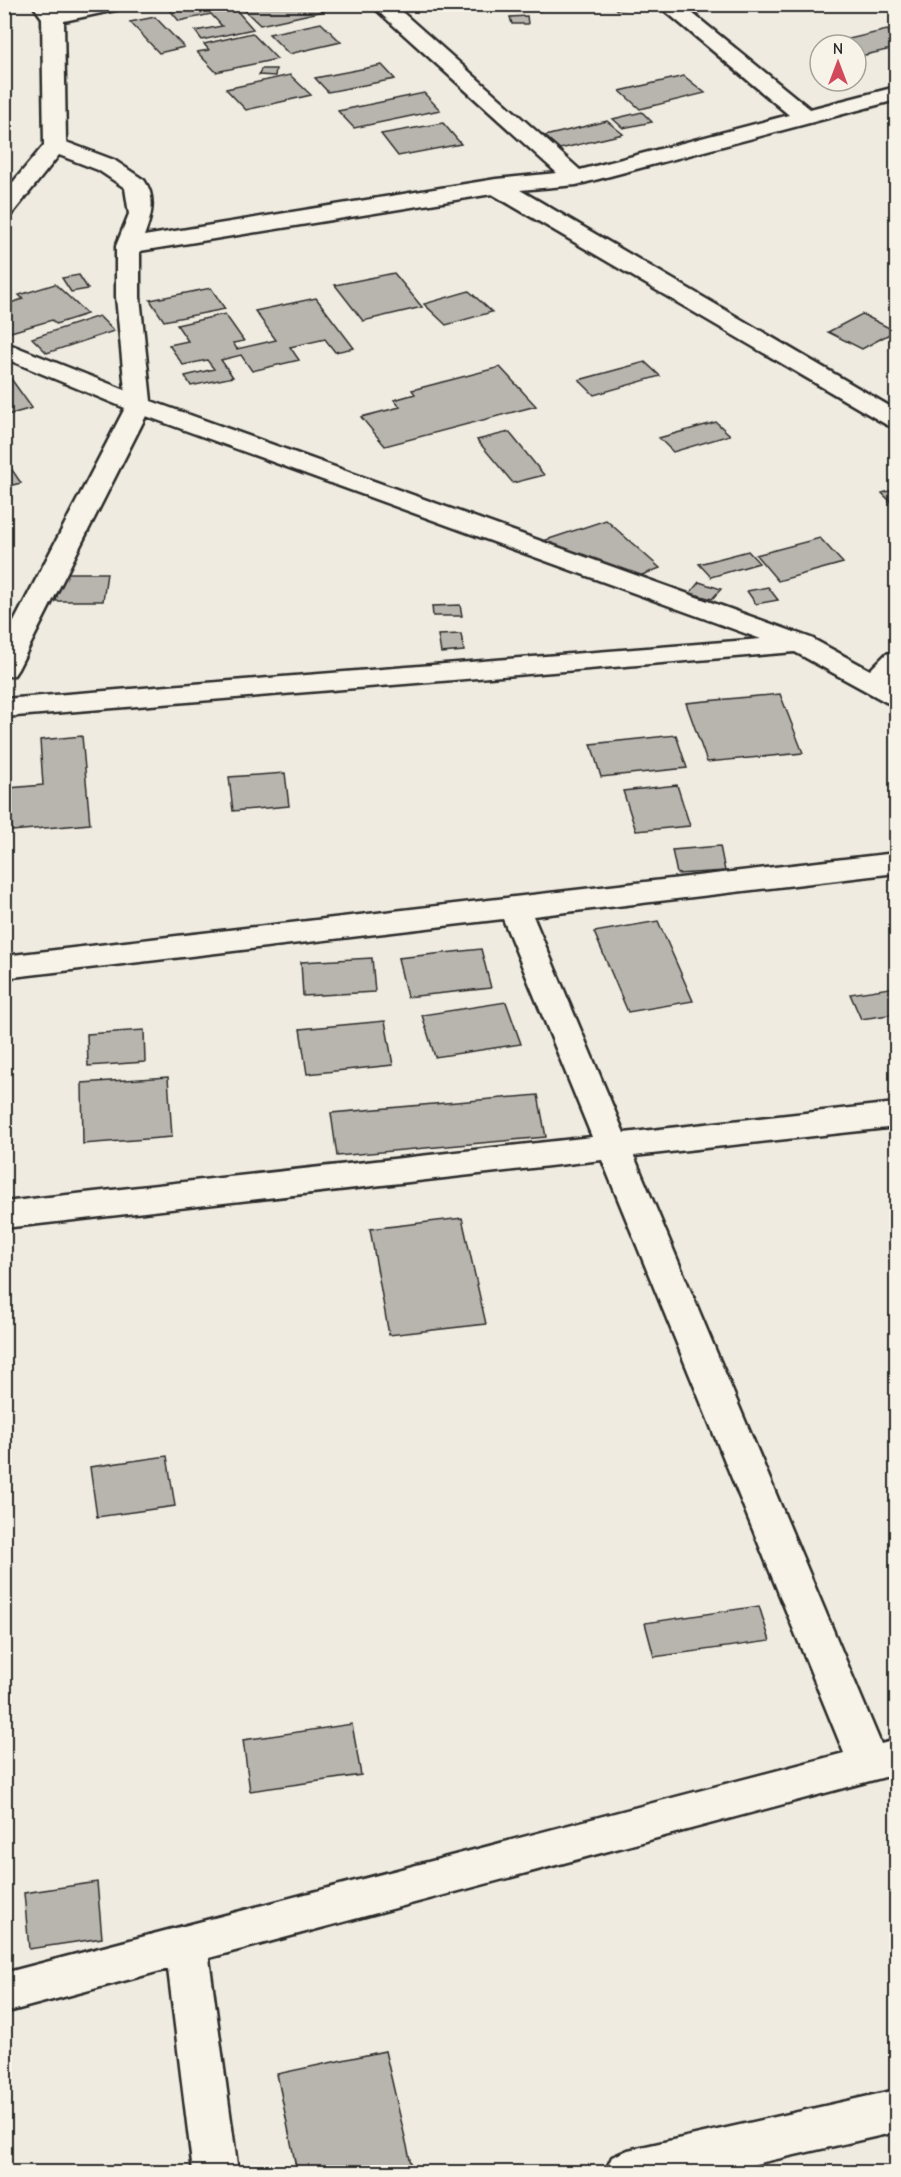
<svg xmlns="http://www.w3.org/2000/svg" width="901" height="2177" font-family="'Comic Neue',sans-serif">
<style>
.building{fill:#b8b5ae;stroke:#2b2b2b;stroke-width:1.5}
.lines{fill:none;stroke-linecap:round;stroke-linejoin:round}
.street-casing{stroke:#2b2b2b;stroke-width:5}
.street{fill:#f7f3e8;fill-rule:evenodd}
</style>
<rect width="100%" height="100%" fill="#efebe0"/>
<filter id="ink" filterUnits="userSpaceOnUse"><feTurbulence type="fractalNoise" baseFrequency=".0167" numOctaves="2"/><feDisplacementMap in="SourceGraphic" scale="12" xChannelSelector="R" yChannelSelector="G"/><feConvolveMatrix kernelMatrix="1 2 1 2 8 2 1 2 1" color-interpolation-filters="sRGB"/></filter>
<g filter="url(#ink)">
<path class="building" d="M190 4H231L253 29 202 40 195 31 222 26 211 14 179 21 169 9Z
M238 4H317L324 11 260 25Z
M531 4H568L538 11Z
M610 4H629L632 7 617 10Z
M527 16 528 24H512L510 17Z
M155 17 184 47 159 53 130 22Z
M321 23 341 42 289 54 269 34Z
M887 30 896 38V48L856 57V45H840L836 42Z
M252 33 277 59 216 72 197 52 209 50 204 44Z
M382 65 395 79 328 92 315 78Z
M261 69H276L275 76 259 75Z
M290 75 311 95 246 110 226 89Z
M684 76 705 93 640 109 620 91Z
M424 93 440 110 354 128 338 111Z
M642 112 652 122 623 128 613 119Z
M607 121 623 134 560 149 545 136Z
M443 123 461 144 398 156 381 134Z
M394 273 422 307 363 321 335 285Z
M79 275 88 289 71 292 62 278Z
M55 284 87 314 56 324 52 320 4 334V305L23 299 19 295Z
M211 288 225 309 164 321 150 300Z
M469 291 492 312 446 325 424 304Z
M316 298 354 348 335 352 325 339 290 347 299 360 252 371 241 355 221 360 233 377 191 386 185 376 214 369 207 360 183 365 169 345 188 341 177 325 225 314 244 341 233 343 237 349 276 340 255 311Z
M862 314 895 331 862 349 828 332Z
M99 316 114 331 47 353 32 338Z
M645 362 660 376 594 395 579 380Z
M500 367 536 406 385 446 361 417 400 407 394 400 415 394 412 390Z
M9 376 32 408 4 416V377Z
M716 422 730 435 673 452 659 438Z
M509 432 544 475 513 483 477 440Z
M8 464 21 483 4 487V465Z
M896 489V507L882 493Z
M606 520 660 568 637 577 531 545Z
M820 538 843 563 778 581 756 555Z
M748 551 759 563 711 577 699 564Z
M61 573H107L103 601H56Z
M699 582 721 589 712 599 690 593Z
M768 587 778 600 756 604 747 591Z
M460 605 462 616H433L432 606Z
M461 634 464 651 441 653 438 635Z
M780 694 803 753 707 762 686 703Z
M676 735 687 768 601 777 591 744Z
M82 736 90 824 12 831 9 788 43 785 40 740Z
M285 773 289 806 233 811 229 777Z
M677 785 690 826 636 831 623 791Z
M720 846 725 871 677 874 672 850Z
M658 921 693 1001 628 1012 594 932Z
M481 949 491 988 407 997 398 958Z
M372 958 375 992 303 996 301 962Z
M896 987V1014L861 1019 850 994Z
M506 1002 521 1044 435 1057 422 1015Z
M385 1021 393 1065 307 1074 300 1029Z
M144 1030 145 1062 88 1066 87 1034Z
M168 1077 172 1137 83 1144 82 1083Z
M538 1095 546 1137 337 1156 331 1113Z
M462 1218 486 1324 389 1335 370 1229Z
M167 1456 175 1506 97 1517 90 1467Z
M759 1606 770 1641 654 1657 645 1623Z
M352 1724 361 1775 250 1791 243 1740Z
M97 1882 102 1938 29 1949 24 1893Z
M385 2051 413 2172H297L277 2074Z"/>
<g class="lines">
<defs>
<path id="street" d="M32 4H54L58 10 84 4H128L125 8 64 21 66 142 114 160 144 180C157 198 151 218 144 236L496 179 557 173 370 4H393L580 170 789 115 657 4H681L810 109 896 87V100L576 185 520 190 896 410V428L887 425 492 194 140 251V297L151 401 811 638 870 670 886 654 896 652V676L891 681 896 685V705L886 702 795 652 4 717V699L761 639 146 416 18 669 14 675 4 677V641L125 408 4 358V342L125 390 116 297V246L129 214 125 188 98 170 59 155 12 214 4 216V193L44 145 42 18Z
M896 853V873L533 916 624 1133 896 1103V1127L634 1156 881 1744 896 1740V1774L209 1958 238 2172H193L168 1969 4 2013V1973L844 1753 602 1160 4 1228V1202L592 1137 503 919 4 978V956Z
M896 2090V2132L720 2172H605L612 2157 628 2150Z"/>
</defs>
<use href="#street" class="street-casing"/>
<use href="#street" class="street"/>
</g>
</g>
<rect width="901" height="2177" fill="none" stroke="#f7f3e8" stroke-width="24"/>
<rect x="12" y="12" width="877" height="2153" fill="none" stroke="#2b2b2b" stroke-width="2" filter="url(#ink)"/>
<g transform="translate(838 63)"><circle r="28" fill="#f7f3e8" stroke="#a5a39c" stroke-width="1.5"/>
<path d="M0-4.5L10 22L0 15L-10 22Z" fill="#d1495b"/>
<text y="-9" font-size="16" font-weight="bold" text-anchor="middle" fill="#2b2b2b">N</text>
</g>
</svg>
